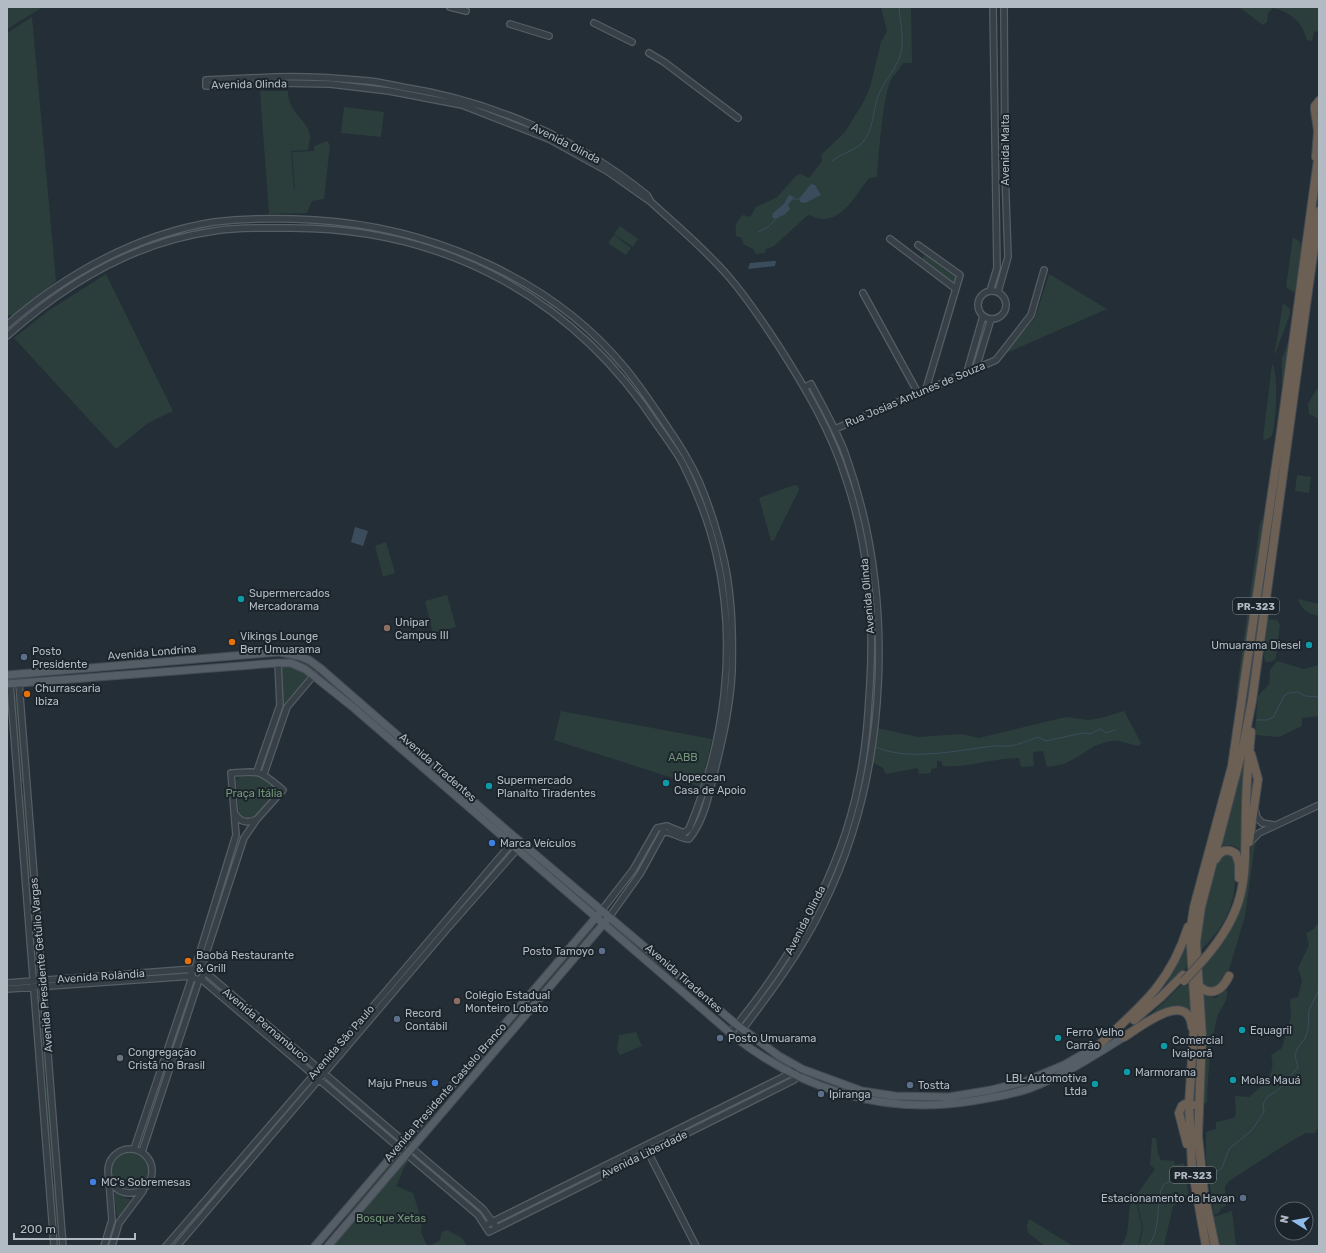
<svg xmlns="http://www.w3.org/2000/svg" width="1326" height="1253" font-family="Rubik,sans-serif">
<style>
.green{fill:#2b3e3c}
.water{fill:#3b4d5d}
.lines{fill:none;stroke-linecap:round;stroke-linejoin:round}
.stream{stroke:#3b4d5d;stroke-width:1}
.minor-casing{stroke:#555d65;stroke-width:8}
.major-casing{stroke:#434b53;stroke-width:9}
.highway-casing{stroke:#424a52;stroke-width:10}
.minor{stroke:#373f47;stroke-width:5.5}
.major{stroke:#555e67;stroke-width:7}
.highway{stroke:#6c6055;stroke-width:8}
.highway-bridge-casing{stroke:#424a52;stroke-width:10;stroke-linecap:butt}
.highway-bridge{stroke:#6c6055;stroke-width:8}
.culture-dot{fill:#0f9aa8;stroke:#1c242b;stroke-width:1.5}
.education-dot{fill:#8d6e63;stroke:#1c242b;stroke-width:1.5}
.food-dot{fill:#e8710a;stroke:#1c242b;stroke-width:1.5}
.service-dot{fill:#5c6f8a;stroke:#1c242b;stroke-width:1.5}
.shop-dot{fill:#3f7fe0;stroke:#1c242b;stroke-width:1.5}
.worship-dot{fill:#6b7280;stroke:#1c242b;stroke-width:1.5}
.labels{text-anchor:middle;stroke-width:4;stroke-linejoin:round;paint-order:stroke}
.shield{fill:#1c242b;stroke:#858d95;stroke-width:1}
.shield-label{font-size:10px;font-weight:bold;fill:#b2bac3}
.street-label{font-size:11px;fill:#b2bac3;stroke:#1c242b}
.poi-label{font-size:11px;fill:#b2bac3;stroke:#1c242b;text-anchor:start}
.park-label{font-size:11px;fill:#739677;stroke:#1c242b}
</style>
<rect width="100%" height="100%" fill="#242e36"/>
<path class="green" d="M7 7H43L7 29Z
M881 7H911L912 63H903C900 69 895 73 892 78 882 96 879 155 877 177L869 178C857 193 844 219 823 219 818 219 812 216 808 215L774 246 766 249 765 253 756 254 753 249 743 244 742 238 736 236C735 227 736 221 743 215L750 217 756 207 777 197 797 175 801 174 809 178 822 161 821 155 845 132 864 101 870 87 881 42 887 31Z
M1239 7H1319V31L1314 32 1312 41 1307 40C1302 22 1291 12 1273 8L1268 13 1267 22 1263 25Z
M32 17 56 281 13 315H7V33Z
M260 91H288C289 116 309 119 310 137 310 141 308 146 308 150L291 151 294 189 309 188 295 189 292 152 314 151V146L327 141 330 145 324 199 312 201 307 213 269 214Z
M344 107 384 112 381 137 341 133Z
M1319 178V208L1251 696 1237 767 1202 895 1195 928 1194 950 1200 1020 1194 1103 1192 1102 1198 1020 1191 950 1193 929 1199 899 1226 799 1247 695Z
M308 223C350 225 390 232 430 244L429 247 371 232 308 226Z
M230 224V226L192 232 121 256V254L182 233Z
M620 226 638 239 633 247 614 234Z
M614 235 631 248 626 255 608 243Z
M1293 237 1300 242 1301 248 1295 293 1286 287Z
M924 250 958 275 955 285 923 261Z
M106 274 173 411 148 423 116 449 14 338 48 311Z
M1049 274 1107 309 1004 354 1035 318Z
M1283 303 1290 309V314L1274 357Z
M550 304 593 340 620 366 618 368 592 342 549 306Z
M1289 339 1282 394V359Z
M1272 364C1279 373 1276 424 1272 436L1266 440 1263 439Z
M1319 389V419L1309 414 1308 404 1316 390Z
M1297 475 1311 477 1309 493 1295 491Z
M794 485 798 486 799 490 774 540 771 541 759 498Z
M1263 518 1240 695 1238 696 1236 695 1260 523Z
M386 542 395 573 383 577 375 546Z
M447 595 456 627 433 633 425 601Z
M1298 599 1319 604V616C1308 614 1301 609 1298 599Z
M1269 619 1277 620 1280 625 1276 657C1274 662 1269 663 1265 661L1264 657 1267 621Z
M295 657 310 663 354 702 351 703 313 671 295 661Z
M1277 661 1304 669 1319 665V716L1302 718V726L1279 737 1256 735 1255 731 1258 696 1269 684 1270 670Z
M291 665 309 675 284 704 282 703 281 666Z
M14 694 17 695 24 781 21 783Z
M561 711 712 739 701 787 554 740Z
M1124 711 1141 743 1139 746C1129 745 1122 740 1112 741 1093 743 1082 756 1066 763 1060 765 1053 766 1047 767L1043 751 1033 752 1034 766 1021 767 1019 758C993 758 969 768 943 766L941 761H937V768L931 769V773L919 774 918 768 886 774 883 768 872 762 877 728 918 737 961 734 979 738 1066 717 1088 720 1101 718Z
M1246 744 1243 853C1236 845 1230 843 1220 847Z
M261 776 276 788 277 792 253 819 246 820 239 816 236 780 240 777Z
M22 795H25L31 877 30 879 27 877Z
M1264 833 1255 844 1245 916 1229 970 1224 982 1215 990 1202 984 1199 969 1219 947 1232 927 1244 896 1252 843Z
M1227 853 1235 858C1238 899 1229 923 1199 952V930L1216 862 1219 857Z
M31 891 33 892 38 973 36 974 29 893Z
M1319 921V1125L1315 1133H1306L1288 1143 1229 1181 1225 1187 1226 1206 1221 1208 1219 1213 1214 1215 1206 1157V1132L1216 1129V1122L1234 1118 1236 1114 1235 1096 1249 1097C1263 1085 1277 1074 1271 1055L1282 1048 1291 1017 1290 999 1298 997 1302 981 1298 968 1309 945 1306 933 1314 929Z
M592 926 594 928 587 938 537 997H535L534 995Z
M1186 945 1187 967 1152 1002 1167 983Z
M1189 978 1193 1017C1170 1001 1168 1006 1145 1020Z
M194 983 168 1063 166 1065 191 984Z
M1226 989C1231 999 1219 1009 1217 1018 1210 1045 1208 1074 1207 1102L1200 1106 1203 994 1208 997 1216 998Z
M38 992H40L46 1070 43 1072Z
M524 1005 528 1007 477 1067 475 1066 474 1064Z
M636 1032 642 1046 620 1055 617 1050 619 1035Z
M47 1088 49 1089 55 1167 52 1169 44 1089Z
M1152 1138H1156L1158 1154 1161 1160 1174 1161 1175 1165 1184 1163 1189 1198 1173 1206 1164 1246H1139L1143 1229 1138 1204 1132 1201 1155 1169 1150 1165Z
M109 1171a21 21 0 1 1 42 0a21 21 0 1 1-42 0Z
M249 1152 252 1155 199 1218 196 1215Z
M398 1153 400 1156 349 1217H346Z
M406 1160 408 1162C402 1169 401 1178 396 1186L413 1193 422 1222 421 1232 427 1246H332Z
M55 1183 56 1184 60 1246H57L52 1185Z
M116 1193 125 1198 133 1200 119 1218 117 1216 114 1194Z
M1131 1202 1137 1205 1142 1228 1138 1246H1120C1131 1237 1127 1215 1131 1202Z
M1232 1211 1236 1246H1219L1213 1217Z
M1029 1219 1073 1246H1045L1028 1233 1027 1225Z
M447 1230 462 1238 467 1246H430L440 1240 442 1232Z"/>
<path class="water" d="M811 184 815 185 821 195 805 203 800 202 799 199Z
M789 195 794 197 788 205 790 209 784 215 774 219 772 216 773 213 784 204Z
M773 261H776L775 266 748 269 750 263Z
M355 527 368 531 363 546 351 542Z"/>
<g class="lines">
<path class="stream" d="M832 161C841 153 855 151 863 142 873 131 873 112 877 99 883 80 900 67 902 47 903 34 900 19 899 7
M791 199H800
M758 232 768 227 777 218
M1257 720H1266L1273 718 1284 696 1288 693 1298 692 1305 696 1319 697
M876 747C909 762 958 750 994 746 999 745 1004 747 1009 746 1019 745 1029 740 1038 737L1046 741 1082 733 1090 734 1100 729 1106 733 1115 730
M1213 1174 1222 1168 1229 1149 1252 1130 1264 1112 1263 1104 1268 1096 1277 1091 1298 1067 1295 1056 1297 1049 1305 1038 1308 1030 1309 1010 1319 990
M1148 1246C1162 1231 1155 1203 1163 1185L1174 1179 1182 1180"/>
<defs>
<path id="minor" d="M450 7 466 11
M594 23 632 42
M510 24 549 36
M649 53 664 62 738 118
M651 202 607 171 549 139 462 105 389 91 330 84 277 83 206 86V80C229 79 252 78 275 77 307 76 338 78 369 81 380 82 391 85 402 87 492 101 576 138 647 195L651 202C677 226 705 249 729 277 747 298 763 322 778 345 805 387 831 431 846 479 868 544 874 615 870 683 868 715 866 749 859 781 841 874 790 961 730 1033
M890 239 956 289
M918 245 960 275 926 389
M990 291 997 268 993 7
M978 305a14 14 0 1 1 28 0a14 14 0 1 1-28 0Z
M998 292 1008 257 1005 170 1004 7
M863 293 918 393
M7 325C64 275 137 234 214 222 247 218 282 218 315 220 430 227 552 278 626 369 640 386 652 404 664 422 672 434 680 445 687 458 703 484 713 517 721 547 732 588 733 630 732 672 730 709 722 742 713 778 708 799 703 822 689 839 680 839 672 831 663 832L640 874 610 916
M7 336C65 284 135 242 214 231 237 227 261 228 284 228 440 226 571 295 657 425 666 438 676 451 683 464 697 492 709 523 716 553 738 645 725 742 689 829L684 833 667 826 657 828 633 870 602 910
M976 368 991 319
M967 372 983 316
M835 429 996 360 1031 315 1044 270
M19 683 63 1246
M10 684 54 1246
M257 771 280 705 278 663
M264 774 287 707 314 675
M1255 810 1257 817 1262 823 1274 825
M236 815C241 823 249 823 257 819
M1250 842 1259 833 1319 805
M195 968H199L203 972V976L199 980 193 978 191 973 195 968 236 835 231 773C262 771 259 770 283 790L257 819 244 838 201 969
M203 970 483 1209 497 1228
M201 979 478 1215 489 1232 794 1080 800 1074
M7 983 194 969
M7 989 192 976
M736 1038C768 996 800 954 823 906 890 771 896 594 845 453 836 429 823 407 811 384L805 387
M646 1148 696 1246
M108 1171a22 22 0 1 1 44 0a22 22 0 1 1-44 0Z
M134 1149 192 977
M142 1152 199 980
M486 1225 791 1073 796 1066
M104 1246 112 1220 109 1181
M112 1246 119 1223 143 1191
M166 1246 381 997 516 838
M177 1246 447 929 519 847"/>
<path id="major" d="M7 675 279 652 299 656 309 660 320 668 504 828 737 1025 779 1056 802 1069 862 1091 895 1096 949 1097 991 1090 1026 1081 1064 1065 1099 1045
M7 684 278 663H291L305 669 354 708 736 1038C806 1091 885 1115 972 1101 991 1098 1010 1095 1028 1089 1063 1076 1093 1056 1124 1037
M315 1246 598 915
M328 1246 606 921"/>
<path id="highway" d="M1316 157 1318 131 1315 110V106L1319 101
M1249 842 1258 779 1251 754
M1216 859C1220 850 1228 848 1236 854L1239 864V878
M1205 958C1251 904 1244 874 1246 808 1246 782 1249 757 1251 732
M1199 986C1212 998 1223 989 1229 976
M1134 1020 1161 997 1183 975
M1124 1037C1139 1028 1188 988 1192 1027
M1099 1045C1141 1006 1170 984 1188 927
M1187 1144 1179 1113 1182 1106 1185 1104 1193 1105
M1206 1246 1192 1167 1189 1104 1195 1012 1190 933 1194 907 1232 766 1281 431 1319 152
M1215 1246 1204 1193 1198 1136 1202 1036 1196 942 1201 907 1243 747 1252 701 1319 211"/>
</defs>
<use href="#minor" class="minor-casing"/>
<use href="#major" class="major-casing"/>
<use href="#highway" class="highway-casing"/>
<use href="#minor" class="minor"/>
<use href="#major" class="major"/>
<use href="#highway" class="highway"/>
<defs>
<path id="highway-bridge" d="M1184 981 1205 958"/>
</defs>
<use href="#highway-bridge" class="highway-bridge-casing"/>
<use href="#highway-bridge" class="highway-bridge"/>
</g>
<g class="culture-dot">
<circle cx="241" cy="599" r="4"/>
<circle cx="1309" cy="645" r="4"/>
<circle cx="666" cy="783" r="4"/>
<circle cx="489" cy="786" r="4"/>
<circle cx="1242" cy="1030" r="4"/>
<circle cx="1058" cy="1038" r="4"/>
<circle cx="1164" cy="1046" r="4"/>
<circle cx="1127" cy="1072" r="4"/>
<circle cx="1233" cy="1080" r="4"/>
<circle cx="1095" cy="1084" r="4"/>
</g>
<g class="education-dot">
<circle cx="387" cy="628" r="4"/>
<circle cx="457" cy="1001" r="4"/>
</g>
<g class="food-dot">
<circle cx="232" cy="642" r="4"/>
<circle cx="27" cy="694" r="4"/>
<circle cx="188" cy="961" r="4"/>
</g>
<g class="service-dot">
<circle cx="24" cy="657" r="4"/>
<circle cx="602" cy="951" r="4"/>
<circle cx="397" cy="1019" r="4"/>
<circle cx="720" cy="1038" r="4"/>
<circle cx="910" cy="1085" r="4"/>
<circle cx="821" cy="1094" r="4"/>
<circle cx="1243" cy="1198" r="4"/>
</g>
<g class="shop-dot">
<circle cx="492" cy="843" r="4"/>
<circle cx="435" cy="1083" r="4"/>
<circle cx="93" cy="1182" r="4"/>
</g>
<circle class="worship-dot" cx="120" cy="1058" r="4"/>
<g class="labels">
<g class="shield">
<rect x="1233" y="598" width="46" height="16" rx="3"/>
<rect x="1170" y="1167" width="46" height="16" rx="3"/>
</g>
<g class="shield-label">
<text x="1256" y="610">PR-323</text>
<text x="1193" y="1179">PR-323</text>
</g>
<g class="street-label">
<text transform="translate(249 84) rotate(-1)" y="4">Avenida Olinda</text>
<text transform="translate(566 143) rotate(27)" y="4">Avenida Olinda</text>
<text transform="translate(1005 150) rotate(-90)" y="4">Avenida Malta</text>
<text transform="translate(915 394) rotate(-23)" y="4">Rua Josias Antunes de Souza</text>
<text transform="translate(867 596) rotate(-95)" y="4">Avenida Olinda</text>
<text transform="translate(152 652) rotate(-5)" y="4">Avenida Londrina</text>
<text transform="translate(438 767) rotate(41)" y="4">Avenida Tiradentes</text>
<text transform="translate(805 920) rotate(-63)" y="4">Avenida Olinda</text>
<text transform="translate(41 965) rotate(-95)" y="4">Avenida Presidente Getúlio Vargas</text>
<text transform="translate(101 976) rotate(-4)" y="4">Avenida Rolândia</text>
<text transform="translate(684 978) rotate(41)" y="4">Avenida Tiradentes</text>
<text transform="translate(266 1025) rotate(40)" y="4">Avenida Pernambuco</text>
<text transform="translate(341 1042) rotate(-49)" y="4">Avenida São Paulo</text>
<text transform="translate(445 1092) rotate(-49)" y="4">Avenida Presidente Castelo Branco</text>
<text transform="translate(644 1154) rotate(-26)" y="4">Avenida Liberdade</text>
</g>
<g class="poi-label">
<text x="249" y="597">Supermercados<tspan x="249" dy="13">Mercadorama</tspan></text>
<text x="395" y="626">Unipar<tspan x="395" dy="13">Campus III</tspan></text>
<text x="240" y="640">Vikings Lounge<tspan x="240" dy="13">Berr Umuarama</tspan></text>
<text x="1301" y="649" text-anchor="end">Umuarama Diesel</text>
<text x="32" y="655">Posto<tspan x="32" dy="13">Presidente</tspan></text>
<text x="35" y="692">Churrascaria<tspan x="35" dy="13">Ibiza</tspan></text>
<text x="674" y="781">Uopeccan<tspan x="674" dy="13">Casa de Apoio</tspan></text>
<text x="497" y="784">Supermercado<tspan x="497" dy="13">Planalto Tiradentes</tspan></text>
<text x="500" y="847">Marca Veículos</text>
<text x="594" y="955" text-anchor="end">Posto Tamoyo</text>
<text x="196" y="959">Baobá Restaurante<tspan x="196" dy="13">&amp; Grill</tspan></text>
<text x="465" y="999">Colégio Estadual<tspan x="465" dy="13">Monteiro Lobato</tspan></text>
<text x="405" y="1017">Record<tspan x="405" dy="13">Contábil</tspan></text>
<text x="1250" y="1034">Equagril</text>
<text x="1066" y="1036">Ferro Velho<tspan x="1066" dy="13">Carrão</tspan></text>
<text x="728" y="1042">Posto Umuarama</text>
<text x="1172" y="1044">Comercial<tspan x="1172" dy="13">Ivaiporã</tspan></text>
<text x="128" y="1056">Congregação<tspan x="128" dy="13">Cristã no Brasil</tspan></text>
<text x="1135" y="1076">Marmorama</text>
<text x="1087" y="1082" text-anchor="end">LBL Automotiva<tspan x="1087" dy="13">Ltda</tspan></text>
<text x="1241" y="1084">Molas Mauá</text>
<text x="427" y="1087" text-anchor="end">Maju Pneus</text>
<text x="918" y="1089">Tostta</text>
<text x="829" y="1098">Ipiranga</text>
<text x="101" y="1186">MC’s Sobremesas</text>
<text x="1235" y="1202" text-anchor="end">Estacionamento da Havan</text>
</g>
<g class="park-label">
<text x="683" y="761">AABB</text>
<text x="254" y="797">Praça Itália</text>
<text x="391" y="1222">Bosque Xetas</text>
</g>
</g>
<rect width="1326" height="1253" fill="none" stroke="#b2bac3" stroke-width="16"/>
<g transform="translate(1294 1221) rotate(281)"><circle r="19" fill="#1c242b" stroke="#586068"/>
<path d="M0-3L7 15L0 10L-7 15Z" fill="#8fbcea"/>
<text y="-6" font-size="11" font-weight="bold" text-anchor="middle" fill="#b2bac3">N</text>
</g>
<path d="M14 1233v6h121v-6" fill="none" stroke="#b2bac3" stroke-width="2"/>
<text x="20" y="1233" font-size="12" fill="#b2bac3" stroke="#1c242b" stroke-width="3" paint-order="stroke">200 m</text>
</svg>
